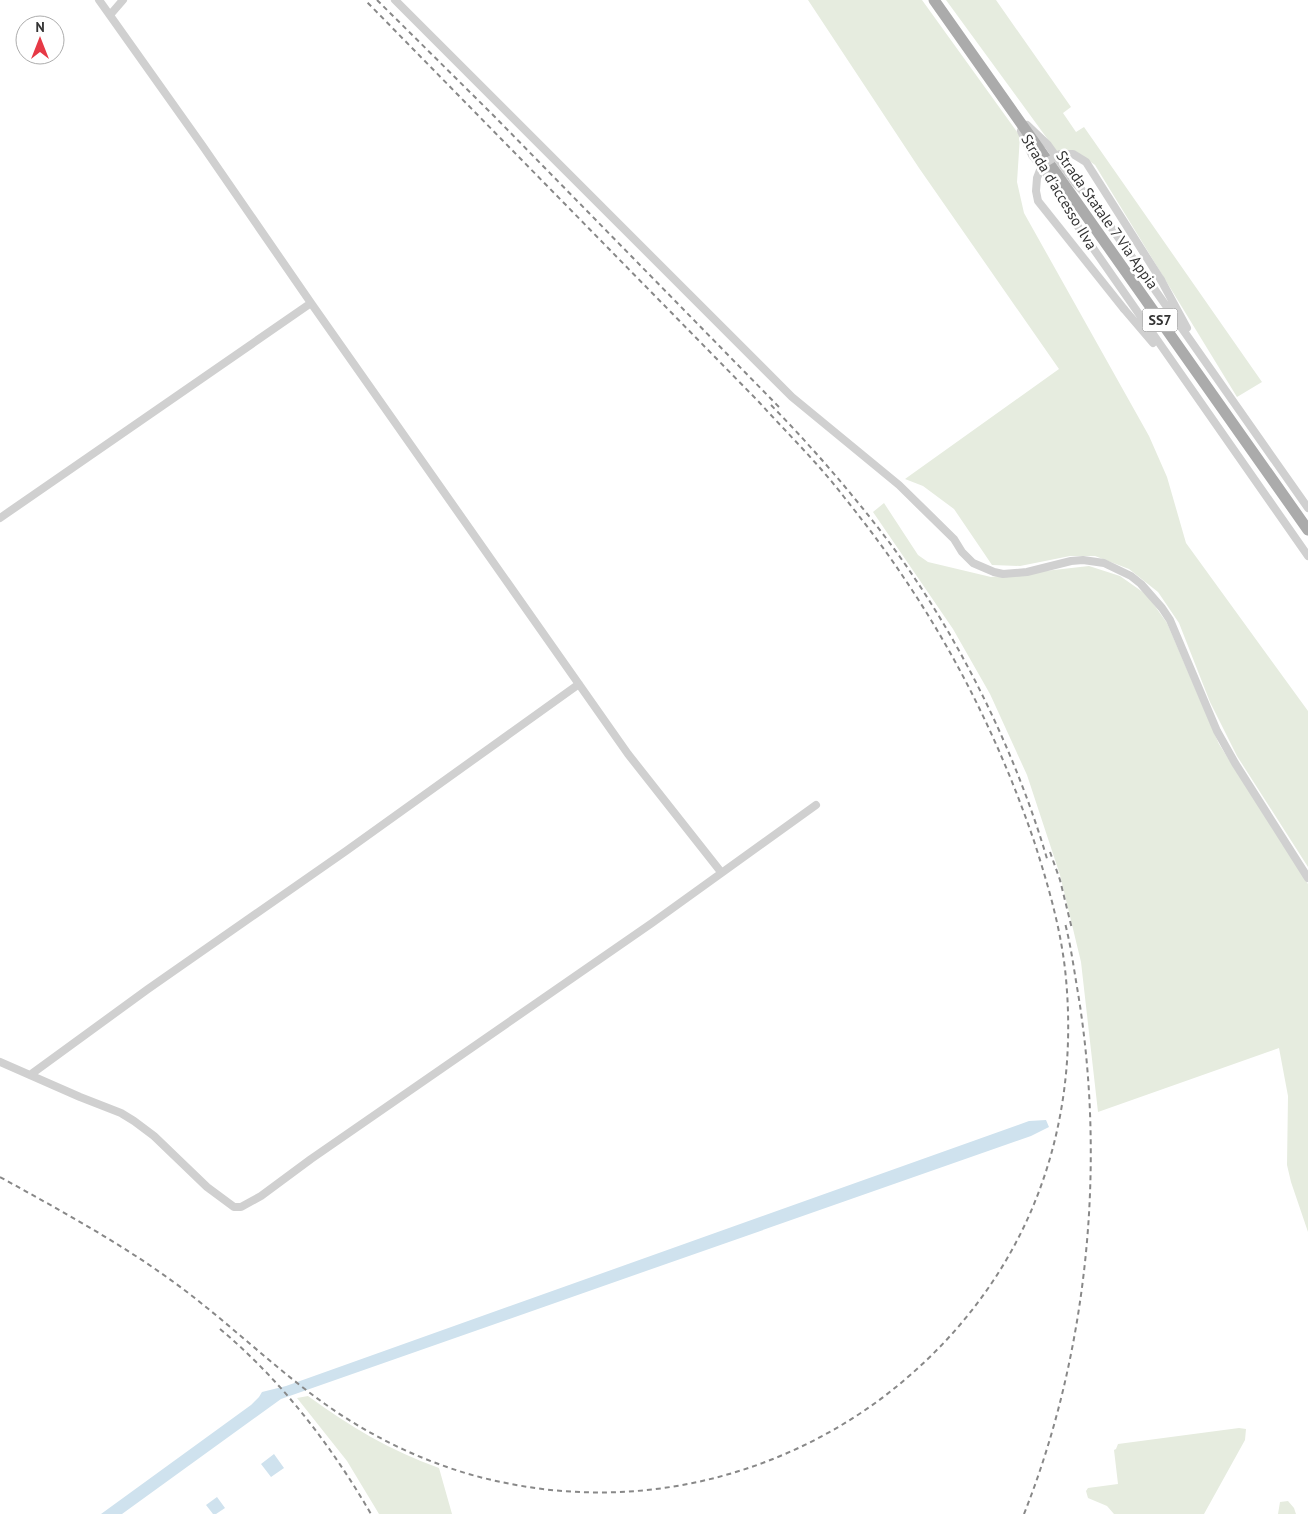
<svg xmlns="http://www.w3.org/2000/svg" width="1308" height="1514" font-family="'PT Sans',sans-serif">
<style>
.green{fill:#e6ecdf}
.water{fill:#cfe2ee}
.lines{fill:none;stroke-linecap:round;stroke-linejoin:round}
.minor{stroke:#d0d0d0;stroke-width:8}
.primary{stroke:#ababab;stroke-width:11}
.rail{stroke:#888;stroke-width:2;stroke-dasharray:5 4;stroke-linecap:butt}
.minor-bridge{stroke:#d0d0d0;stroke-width:8}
.labels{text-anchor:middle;stroke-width:5;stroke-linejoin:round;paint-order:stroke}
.shield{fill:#fff;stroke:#707070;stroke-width:1}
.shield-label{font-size:14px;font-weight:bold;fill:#333}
.street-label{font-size:15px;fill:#333;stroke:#fff}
</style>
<rect width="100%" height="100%" fill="#fff"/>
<path class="green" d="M808 0H922L1020 136 1017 182 1024 213 1149 436 1167 477 1186 543 1308 711V867L1237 756 1210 702 1179 623 1158 592 1129 569 1095 556H1070L1020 566 992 565 954 509 923 486 905 479 1059 369 919 168Z
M946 0H996L1071 107 1063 113 1076 132 1084 127 1262 382 1237 397 1095 165 1075 151 1057 152Z
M884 503 918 555 928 562 991 577 1089 566 1120 576 1147 595 1167 623 1219 744 1308 884V1232L1291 1182 1287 1165 1288 1096 1279 1048 1098 1112 1081 962 1060 875 1027 775 990 694 953 629 873 512Z
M308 1396C349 1426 391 1451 439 1468L452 1514H379L347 1461 297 1398Z
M1239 1428 1246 1429 1245 1440 1204 1514H1114L1107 1506 1088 1498 1086 1491 1088 1488 1118 1484 1114 1450 1116 1449 1118 1444Z
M1288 1501 1294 1508 1296 1514H1278L1280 1502Z"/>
<path class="water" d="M1046 1120 1049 1127 1031 1136 281 1399 122 1514H101L251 1405 259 1397 262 1392 286 1386 1029 1121Z
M274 1454 284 1468 271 1477 261 1464Z
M217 1497 225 1508 216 1514H213L206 1505Z"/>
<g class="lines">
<path class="minor" d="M99 0 202 145 311 303 628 754 721 872
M395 0 792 397 899 485 954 539 962 552 973 563 994 572 1003 574 1027 572 1071 561 1083 560 1104 563 1131 576 1141 584 1162 608 1170 620 1217 731 1235 763 1308 878
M110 15 123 0
M1027 125 1048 145 1075 183 1094 203 1308 508
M1021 131 1032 155 1059 190 1072 218 1308 556
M1161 280 1187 328
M1124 309 1153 343
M0 518 311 303
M0 1062 80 1097 121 1113 134 1121 154 1136 207 1187 234 1207H241L261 1196 311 1159 652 923 816 805
M30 1075 148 989 346 851 579 684"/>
<path class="primary" d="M934 0 1308 530"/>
<path class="rail" d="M377 0 495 117 780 408
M771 405C812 447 850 491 886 538 957 632 1015 749 1048 862
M1050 852 1060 880 1072 929
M0 1177C63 1212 126 1246 183 1289 232 1326 276 1369 325 1404 380 1443 445 1472 511 1484 640 1509 772 1478 878 1401 1018 1297 1084 1142 1065 969 1060 926 1048 885 1035 844 1003 749 958 657 902 575 884 548 864 522 844 497 818 463 787 433 758 401L365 0
M220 1329C281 1380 331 1445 371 1514
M1024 1514C1088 1353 1106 1164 1078 993 1074 970 1071 946 1065 923"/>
<path class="minor-bridge" d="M1124 309 1038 201 1036 191 1037 178 1042 165 1060 154H1073L1086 162 1161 280"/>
</g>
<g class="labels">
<rect class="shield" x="1142.5" y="308.5" width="35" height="23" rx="4"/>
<g class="shield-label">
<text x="1160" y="325">SS7</text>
</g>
<g class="street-label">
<text transform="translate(1059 192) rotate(59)" y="5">Strada d'accesso Ilva</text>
<text transform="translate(1107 220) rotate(55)" y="5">Strada Statale 7 Via Appia</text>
</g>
</g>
<g transform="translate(40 40)"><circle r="24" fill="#ffffff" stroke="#adadad"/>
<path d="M0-4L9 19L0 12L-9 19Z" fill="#e63946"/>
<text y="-8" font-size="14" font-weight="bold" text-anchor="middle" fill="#333333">N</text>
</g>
</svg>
